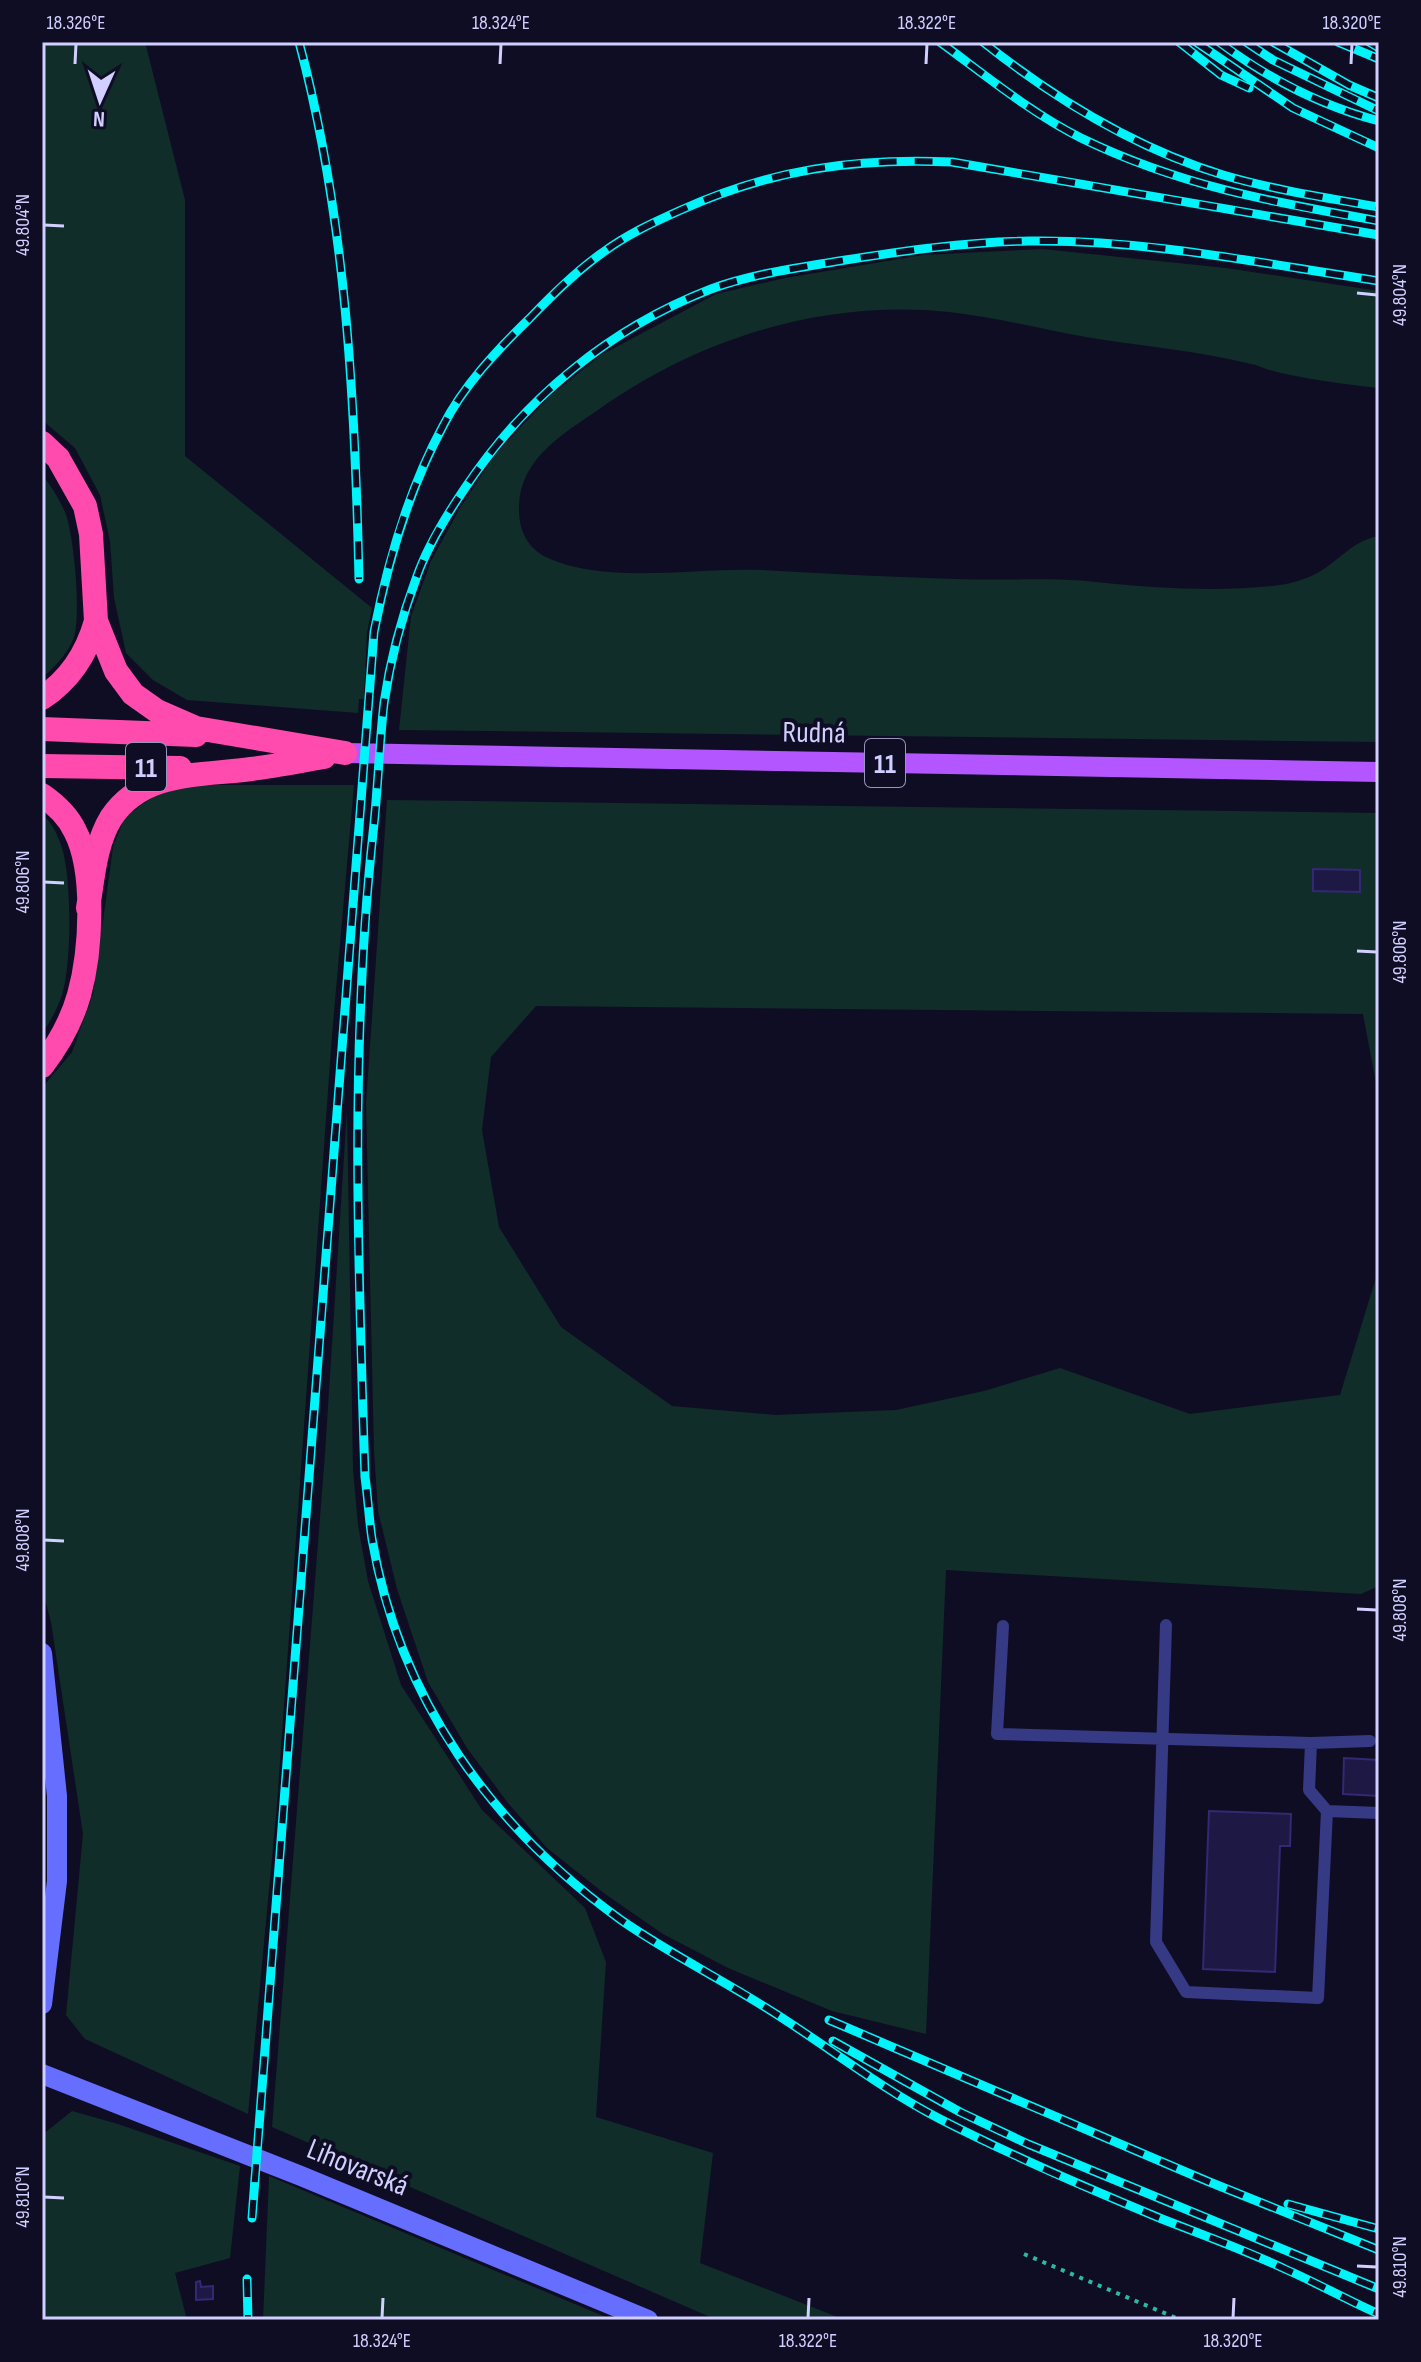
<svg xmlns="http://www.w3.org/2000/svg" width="1421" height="2362" font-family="'Sofia Sans Condensed',sans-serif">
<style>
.green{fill:#102d2a}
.building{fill:#1e1845;stroke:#322972;stroke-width:2}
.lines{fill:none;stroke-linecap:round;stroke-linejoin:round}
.path{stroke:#29b9a5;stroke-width:4;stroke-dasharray:4 6;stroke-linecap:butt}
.lane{stroke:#363984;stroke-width:12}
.secondary{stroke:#666eff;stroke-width:20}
.primary{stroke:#b356ff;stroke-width:20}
.highway{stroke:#ff4aae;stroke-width:24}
.rail-casing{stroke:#00f4fa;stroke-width:9}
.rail{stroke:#0f0d23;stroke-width:6;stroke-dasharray:18;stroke-linecap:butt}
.ticks{fill:none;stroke:#d1cfff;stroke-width:3}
.labels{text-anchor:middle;stroke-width:8;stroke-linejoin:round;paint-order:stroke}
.shield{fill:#0f0d23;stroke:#9795bd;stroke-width:2}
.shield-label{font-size:28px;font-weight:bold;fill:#d1cfff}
.street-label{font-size:30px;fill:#d1cfff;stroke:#0f0d23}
.neatline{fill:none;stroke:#d1cfff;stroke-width:3}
.ticks-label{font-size:20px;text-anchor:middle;fill:#d1cfff}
</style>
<rect width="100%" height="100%" fill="#0f0d23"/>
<path class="green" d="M42 42H145L185 200V456L372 608 367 633 364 699H359L358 713 187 700 153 680 126 653 114 598 110 541 100 495 75 448 42 420Z
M1042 249 1226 268 1379 291V388C1342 384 1305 379 1269 370 1263 368 1257 365 1251 364 1199 351 1140 346 1086 337 1040 329 995 317 949 312 824 299 699 338 598 410 563 434 521 458 519 505 518 528 526 548 548 558 607 585 697 567 761 570 826 574 891 577 956 579 1002 581 1050 577 1096 582 1154 588 1214 592 1272 586 1294 584 1315 577 1332 563 1348 551 1358 540 1379 536V742L399 730 411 616 431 561 460 508 495 455 549 397 601 355 716 294 785 278 923 255Z
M42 475C51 485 59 499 65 512 74 534 82 619 73 640 66 655 55 667 42 678Z
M187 785H354L332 1035 277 1804 248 2114 85 2039 66 2015 83 1834 51 1622 42 1589V1088L72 1052 93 995 113 847 125 817 153 797Z
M387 800 1379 813V1099L1363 1014 536 1006 491 1057 482 1130 499 1227 561 1327 672 1406 776 1415 896 1410 984 1391 1060 1368 1190 1414 1340 1395 1379 1268V1586L1361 1594 946 1570 926 2034 832 2011 728 1968 663 1934 605 1894 547 1848 508 1803 467 1748 428 1682 397 1589 378 1511 374 1450 366 1104Z
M42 814C51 822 57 833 61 845 72 876 72 963 62 995 58 1007 50 1023 42 1033Z
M347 1110 353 1470 358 1525 368 1581 401 1685 482 1810 585 1908 606 1962 596 2117 713 2153 700 2263 845 2320H717L272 2127 325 1454Z
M72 2111 118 2124 240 2166 230 2258 175 2273 187 2320H42V2135Z
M269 2176 613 2320H263Z"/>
<path class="building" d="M1313 869 1360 870V892L1313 891Z
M1344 1758 1379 1760V1796L1343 1794Z
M1209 1811 1291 1814 1290 1846H1280L1275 1972 1203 1969Z
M200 2281 201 2287 213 2286V2299L196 2300V2282Z"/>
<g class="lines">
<path class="path" d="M1024 2254 1181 2320"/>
<path class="lane" d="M1166 1625 1156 1942 1186 1992 1318 1998 1327 1811 1379 1813
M1003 1626 997 1734 1311 1743 1370 1741
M1311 1743 1309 1790 1327 1811"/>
<path class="secondary" d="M42 1653 57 1796V1881L42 2004
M42 2074 301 2176 648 2320"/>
<path class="primary" d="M345 753 1379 772"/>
<path class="highway" d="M42 443 58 458 85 506 91 534 96 621 116 671 133 694 157 711 196 728 345 753
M42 698C71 679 87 653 96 621
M42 729 196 735
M42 766 180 768
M42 795C55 804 68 816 75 831 96 871 91 952 79 995 72 1020 58 1045 42 1066
M88 908C93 878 95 844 111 818 143 770 201 776 251 769 276 766 300 761 324 757"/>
<defs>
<path id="rail" d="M299 42C346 218 355 399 359 579
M940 42C985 75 1031 113 1081 138 1180 186 1272 202 1379 221
M983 42C1055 99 1135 148 1223 175 1274 190 1327 198 1379 207
M1179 42 1221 75 1249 88
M1196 42 1293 108 1379 148
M1219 42C1267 78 1322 106 1379 121
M1246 42 1273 60 1379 111
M1273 42 1349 85 1379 98
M1338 42 1379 59
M1369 42 1379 48
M1379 281C1264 264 1146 239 1029 241 965 242 902 251 839 261 797 268 752 274 711 289 610 328 525 398 465 488 446 516 428 545 417 576 402 616 390 661 384 703 379 746 378 790 373 833 350 1047 358 1262 365 1477 368 1498 369 1519 372 1539 399 1699 492 1827 621 1920 670 1954 725 1981 776 2014 831 2049 882 2089 940 2119 1012 2156 1087 2188 1162 2219 1203 2235 1245 2250 1285 2269 1317 2283 1347 2300 1379 2314
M829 2020 1207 2181 1379 2250
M833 2041 960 2112 1028 2144 1379 2289
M1288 2204 1379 2229
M252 2218 374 632C388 560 408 491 443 426 463 386 498 349 530 318 552 295 575 272 602 253 626 235 654 222 681 210 773 169 853 158 952 162L1379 235
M247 2279 248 2320"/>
</defs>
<use href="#rail" class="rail-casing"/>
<use href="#rail" class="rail"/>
</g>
<path class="ticks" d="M75 64 76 44M500 64 501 44M926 64 927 44M1351 64 1352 44M44 225 64 226M1357 293 1377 295M44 882 64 883M1357 951 1377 952M44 1540 64 1541M1357 1609 1377 1610M44 2197 64 2198M1357 2266 1377 2267M382 2318 383 2298M808 2318 809 2298M1233 2318 1234 2298"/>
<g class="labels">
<g class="shield">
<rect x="865" y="739" width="40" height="48" rx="6"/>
<rect x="126" y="743" width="40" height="48" rx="6"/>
</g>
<g class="shield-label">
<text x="885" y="773">11</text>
<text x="146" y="777">11</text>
</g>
<g class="street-label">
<text transform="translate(814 732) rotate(1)" y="10">Rudná</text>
<text transform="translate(358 2167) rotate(22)" y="10">Lihovarská</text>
</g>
</g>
<rect width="1421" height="2362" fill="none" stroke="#0f0d23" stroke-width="88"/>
<g transform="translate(100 100) rotate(183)" stroke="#0f0d23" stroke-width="6" paint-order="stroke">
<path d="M0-6L14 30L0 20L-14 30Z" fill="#d1cfff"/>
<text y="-12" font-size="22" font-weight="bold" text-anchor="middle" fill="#d1cfff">N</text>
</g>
<rect x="44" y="44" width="1333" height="2274" class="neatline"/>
<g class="ticks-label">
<text x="76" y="29">18.326°E</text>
<text x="501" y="29">18.324°E</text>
<text x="927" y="29">18.322°E</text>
<text x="1352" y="29">18.320°E</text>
<text transform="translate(22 225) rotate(-90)" y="7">49.804°N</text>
<text transform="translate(1399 295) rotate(-90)" y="7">49.804°N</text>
<text transform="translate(22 882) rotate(-90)" y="7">49.806°N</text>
<text transform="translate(1399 952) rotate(-90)" y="7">49.806°N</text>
<text transform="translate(22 1540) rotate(-90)" y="7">49.808°N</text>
<text transform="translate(1399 1610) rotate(-90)" y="7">49.808°N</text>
<text transform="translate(22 2197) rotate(-90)" y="7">49.810°N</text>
<text transform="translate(1399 2267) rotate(-90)" y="7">49.810°N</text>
<text x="382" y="2347">18.324°E</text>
<text x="808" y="2347">18.322°E</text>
<text x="1233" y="2347">18.320°E</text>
</g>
</svg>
